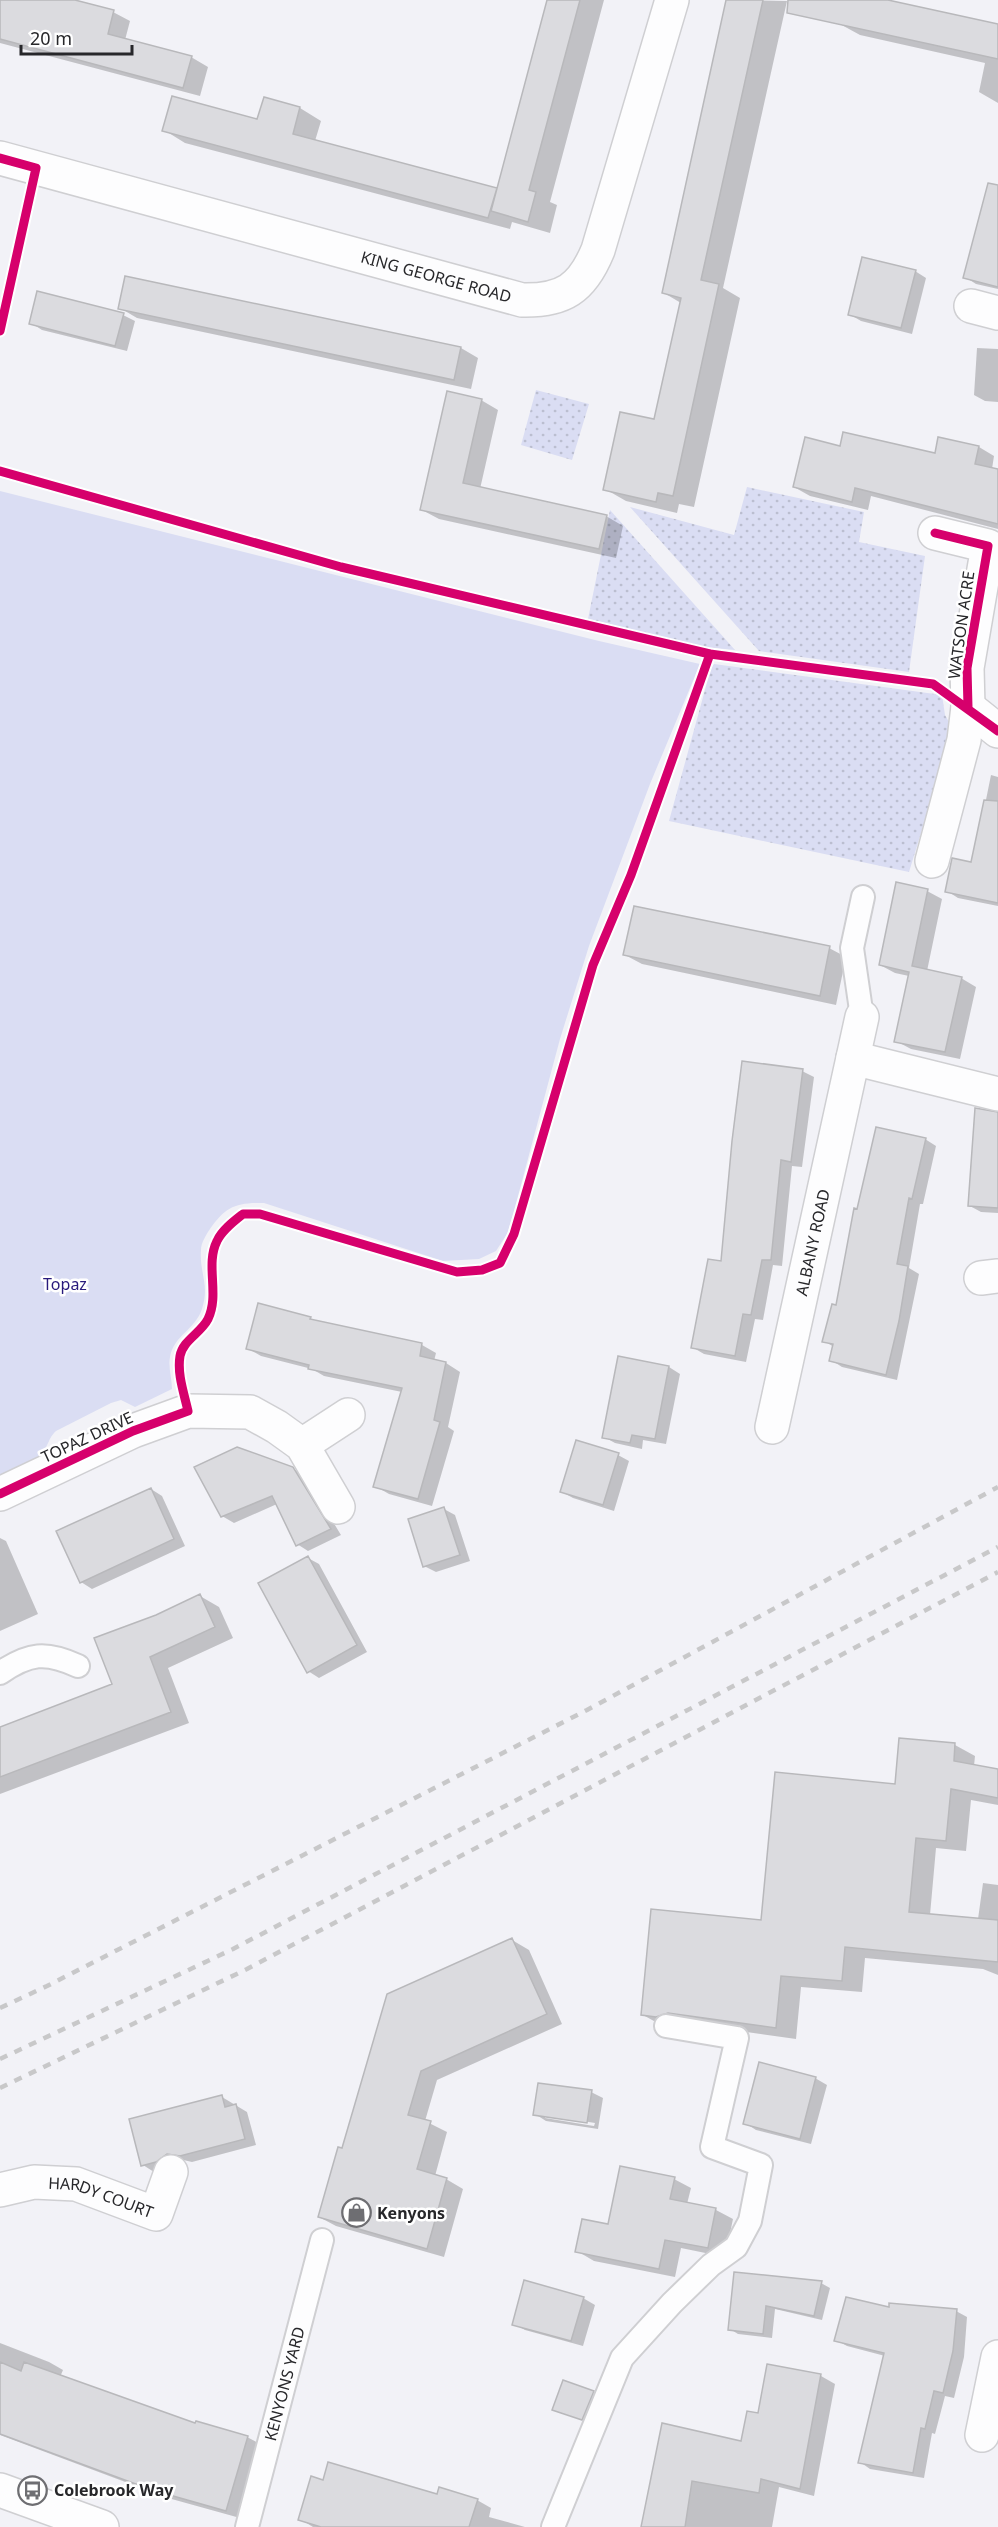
<svg xmlns="http://www.w3.org/2000/svg" width="998" height="2527" font-family="'Noto Sans',sans-serif">
<style>
.grass{fill:url(#grass-dots)}
.park{fill:#daddf3}
.shadow{fill:#0003;fill-rule:evenodd}
.building{fill:#dbdbdf;stroke:#b8b8bb;stroke-width:1.5}
.lines{fill:none;stroke-linecap:round;stroke-linejoin:round}
.lane-casing{stroke:#cfcfd2;stroke-width:26}
.street-casing{stroke:#cfcfd2;stroke-width:36}
.secondary-casing{stroke:#cfcfd2;stroke-width:36}
.lane{stroke:#fdfdfe;stroke-width:22}
.street{stroke:#fdfdfe;stroke-width:33}
.secondary{stroke:#fdfdfe;stroke-width:33}
.rail{stroke:#c8c8c9;stroke-width:4.5;stroke-dasharray:8 8;stroke-linecap:butt}
.cycleway-casing{stroke:#fff;stroke-width:13}
.cycleway{stroke:#d6006c;stroke-width:9}
.labels{text-anchor:middle;stroke-width:5;stroke-linejoin:round;paint-order:stroke}
.street-label{font-size:16px;fill:#27272a;stroke:#fff}
.park-label{font-size:16px;fill:#281a7c;stroke:#fff}
.poi-label{font-size:16px;font-weight:bold;fill:#27272a;stroke:#fff;text-anchor:start}
</style>
<defs>
<pattern id="grass-dots" width="8" height="8" patternUnits="userSpaceOnUse" patternTransform="scale(1.5)"><rect width="8" height="8" fill="#daddf3"/><path d="M2 2h.1M6 6h.1" fill="none" stroke="#bbbed0" stroke-width="1.8" stroke-linecap="round"/></pattern>
</defs>
<rect width="100%" height="100%" fill="#f2f2f7"/>
<path class="grass" d="M536 390 589 404 572 460 521 445Z
M747 487 864 512 859 542 925 556 909 672 759 651 630 507 734 535Z
M610 510 735 650 703 647 588 619Z
M714 664 942 695 945 715 953 729 909 872 669 821 711 668Z"/>
<path class="park" d="M0 491 599 641 700 664 650 784 589 946 560 1039 514 1211 507 1234 496 1251 479 1259 443 1261 264 1203C236 1202 225 1207 210 1229 206 1235 201 1243 201 1250 199 1272 210 1285 202 1309 195 1330 174 1335 170 1357 168 1367 172 1379 172 1389L135 1407 121 1400 111 1403 56 1431C47 1439 48 1451 37 1457L39 1466 0 1483Z"/>
<path class="shadow" d="M0 0H75L113 12 130 21 125 40 191 57 208 67 200 96 0 43Z
M549 0H604L550 202 557 205 550 233 512 222 510 229 185 143 164 130 258 121 300 108 321 121 315 141 498 190Z
M728 0 787 1 723 288 740 298 694 507 679 504 677 513 626 501 605 489 655 421 681 303 664 293Z
M843 0H881L998 26V103L979 92 985 63 860 35 838 23Z
M998 231V289L976 284 965 277Z
M915 271 926 278 912 334 861 321 849 314Z
M127 278 461 348 478 358 471 389 137 318 120 308Z
M123 315 135 321 127 351 42 330 31 323Z
M977 348 998 349V402L985 401 974 395Z
M481 400 498 410 480 489 606 516 623 526 616 558 439 519 422 510Z
M979 447 994 456 992 469 998 470V529L871 496 868 510 810 496 794 487 841 448 936 455Z
M991 775 998 777V906L958 898 947 891 973 864Z
M927 891 942 899 927 971 961 978 976 987 960 1059 911 1049 896 1041 909 976 895 973 880 965Z
M829 948 846 957 836 1005 642 964 625 955Z
M802 1071 814 1077 802 1167 792 1166 782 1266 773 1265 763 1320 755 1319 746 1362 704 1354 692 1347 722 1263Z
M925 1139 936 1146 923 1204H920L909 1268 919 1274 897 1380 842 1367 831 1360 834 1347 824 1341 837 1307 858 1211Z
M998 1156V1213L981 1212 970 1206Z
M310 1318 318 1323 422 1345 436 1353 434 1361 446 1363 460 1372 448 1427 454 1431 432 1506 389 1494 375 1486 402 1392 324 1376 312 1369 261 1356 247 1348Z
M669 1367 680 1374 666 1444 643 1440 642 1449 615 1443 604 1437Z
M618 1455 629 1461 614 1511 573 1498 562 1492Z
M293 1469 305 1476 341 1535 308 1551 297 1544 277 1504 234 1523 222 1516Z
M151 1489 162 1496 185 1546 92 1589 81 1582Z
M444 1509 455 1515 470 1561 436 1572 424 1566Z
M0 1538 6 1541 38 1614 0 1631Z
M308 1558 319 1564 367 1652 319 1678 308 1671Z
M200 1596 219 1607 233 1638 168 1668 189 1723 0 1794V1728L114 1685 157 1616Z
M901 1740 955 1745 975 1756 974 1766 998 1771V1805L971 1800 966 1851 936 1848 930 1915 978 1919 983 1883 998 1885V1975L983 1969 865 1958 862 1992 801 1987 796 2039 690 2024 663 2026 643 2015 762 1922 896 1785Z
M512 1940 529 1950 562 2024 437 2080 425 2121 447 2132 435 2176 446 2179 463 2189 444 2257 336 2226 319 2217 343 2150Z
M815 2078 827 2085 811 2144 756 2130 745 2123Z
M591 2092 603 2098 598 2129 546 2121 535 2114ZM545 2115 595 2123 594 2126 545 2118Z
M222 2097 247 2112 256 2145 192 2162 179 2159 154 2172 143 2165Z
M674 2179 691 2188 687 2204 716 2210 733 2219 725 2257 681 2248 675 2277 594 2261 577 2251Z
M736 2274 821 2283 830 2288 822 2320 775 2309 772 2338 738 2334 730 2329Z
M583 2298 595 2305 583 2346 525 2330 514 2324Z
M890 2308 956 2311 967 2317 964 2357 954 2398 945 2396 935 2434 932 2433 924 2478 870 2469 860 2462 885 2356 847 2346 836 2340Z
M0 2343 49 2362 63 2370 60 2377 196 2425 247 2437 262 2445 240 2518 168 2498 0 2435Z
M769 2366 821 2376 835 2384 814 2496 779 2487 772 2527H642L663 2424 743 2443 759 2415Z
M593 2393 598 2396 588 2422 560 2412Z
M324 2481 477 2500 491 2508 489 2517 525 2527H313L300 2519Z"/>
<path class="building" d="M0 0H75L114 10 108 34 192 56 183 88 0 39Z
M547 0H580L529 190 536 192 528 222 491 211Z
M726 0H763L701 280 719 284 673 496 658 493 656 502 603 490 620 412 654 419 681 298 662 293Z
M788 0H888L998 24V59L787 13Z
M172 96 257 119 264 97 300 107 293 134 497 188 488 218 162 131Z
M988 183 998 185V287L963 278Z
M862 257 916 270 901 328 848 315Z
M125 276 461 347 454 380 118 309Z
M37 291 124 313 115 346 29 324Z
M447 391 482 399 463 483 607 515 599 549 420 510Z
M843 432 935 453 938 437 979 446 975 464 998 469V524L855 488 852 502 793 487 805 437 840 446Z
M984 800 998 801V903L945 892 952 858 971 862Z
M896 882 928 889 912 966 962 977 945 1052 894 1042 909 972 879 965Z
M634 906 830 946 820 996 623 955Z
M742 1061 803 1069 791 1162 781 1160 771 1260H762L751 1315 743 1314 735 1356 691 1348 708 1259 721 1261 732 1141Z
M975 1108 998 1112V1208L968 1206Z
M876 1127 926 1138 912 1199 909 1198 897 1264 908 1266 899 1321 886 1375 829 1361 833 1344 822 1342 832 1304 836 1305 854 1208 857 1209Z
M258 1303 311 1317 310 1319 422 1343 420 1356 446 1362 434 1420 440 1422 418 1499 373 1487 402 1388 308 1369 309 1365 246 1349Z
M618 1356 669 1366 655 1439 632 1435 630 1443 602 1438Z
M576 1440 619 1453 603 1505 560 1492Z
M237 1447 293 1467 331 1529 296 1546 272 1496 221 1517 194 1467Z
M151 1488 174 1539 80 1583 56 1531Z
M444 1507 460 1555 423 1567 408 1519Z
M308 1556 357 1645 307 1673 258 1583Z
M200 1594 215 1627 150 1657 171 1712 0 1777V1727L112 1684 94 1638 156 1615Z
M899 1738 955 1743 954 1761 998 1769V1798L951 1789 946 1841 916 1838 909 1912 998 1920V1962L845 1947 842 1981 781 1976 776 2028 668 2013 656 2017 641 2015 651 1909 761 1920 775 1772 895 1784Z
M512 1938 547 2014 421 2071 408 2115 431 2121 417 2169 447 2178 427 2249 318 2217 338 2147 342 2148 387 1994Z
M759 2062 816 2077 800 2139 743 2124Z
M538 2083 592 2090 587 2123 533 2115Z
M222 2095 225 2107 236 2104 245 2139 180 2156 167 2154 156 2162 141 2166 129 2119Z
M620 2166 675 2177 670 2199 716 2208 708 2248 665 2240 659 2269 575 2252 582 2219 608 2224Z
M734 2272 822 2281 814 2316 766 2306 763 2334 728 2330Z
M524 2280 584 2297 571 2341 512 2325Z
M846 2297 889 2307V2303L957 2309 953 2351 943 2393 934 2391 925 2429 921 2428 913 2473 858 2463 884 2353 834 2341Z
M0 2362 21 2371 24 2362 195 2423 196 2421 248 2436 226 2511 152 2490 0 2434Z
M767 2364 821 2374 800 2489 761 2479 759 2493 692 2481 685 2527H641L662 2423 741 2441 747 2411 758 2413Z
M563 2380 594 2391 582 2420 552 2410Z
M328 2462 437 2494 439 2487 478 2499 469 2527H321L298 2520 311 2476 323 2480Z"/>
<g class="lines">
<defs>
<g id="lane">
<path d="M862 1017 852 948 863 897"/>
<path d="M0 1673C29 1653 46 1651 78 1666"/>
<path id="s1" d="M247 2527 322 2240"/>
<path d="M553 2527 622 2358 672 2303 711 2265 736 2247 750 2221 761 2165 712 2147 737 2038 666 2026"/>
</g>
<g id="street">
<path id="s2" d="M0 158 522 300C563 301 582 289 598 250L672 0"/>
<path d="M971 306 998 313"/>
<path d="M968 707 998 731"/>
<path d="M932 861 964 740 968 707 967 668 988 546 935 533"/>
<path d="M853 1058 862 1017"/>
<path d="M981 1278 998 1276"/>
<path id="s3" d="M772 1427 853 1058 998 1094"/>
<path d="M302 1445 348 1415"/>
<path d="M0 1494 133 1431 188 1411 250 1412 277 1427 302 1445 338 1507"/>
<path id="s4" d="M0 2190 34 2182 76 2184 156 2214 171 2172"/>
<path d="M982 2435 998 2357"/>
</g>
<path id="secondary" d="M0 2490 102 2527"/>
</defs>
<use href="#lane" class="lane-casing"/>
<use href="#street" class="street-casing"/>
<use href="#secondary" class="secondary-casing"/>
<use href="#lane" class="lane"/>
<use href="#street" class="street"/>
<use href="#secondary" class="secondary"/>
<path class="rail" d="M0 2008 47 1986 587 1710 998 1487
M0 2059 233 1949 998 1547
M0 2088 247 1969 998 1572"/>
<defs>
<path id="cycleway" d="M0 158 36 168 0 331
M0 471 341 567 710 654
M935 533 988 546 967 668 968 707
M0 1494 133 1431 188 1411C184 1393 177 1374 180 1356 183 1340 201 1333 208 1319 220 1294 205 1265 217 1241 222 1230 234 1221 243 1214H260L457 1272 482 1270 500 1263 514 1234 593 965 631 875 710 654 933 684 998 731"/>
</defs>
<use href="#cycleway" class="cycleway-casing"/>
<use href="#cycleway" class="cycleway"/>
</g>
<defs>
<symbol id="shop-ring" viewBox="-11 -11 22 22"><circle r="9.5" fill="#fff" stroke="#6e6e72" stroke-width="1.5"/><path d="M-5-2.5h2.3a2.7 3.5 0 0 1 5.4 0H5L5.5 6h-11ZM-1.5-2.5h3a1.5 2.3 0 0 0-3 0Z" fill="#6e6e72"/></symbol>
<symbol id="bus-ring" viewBox="-11 -11 22 22"><circle r="9.5" fill="#fff" stroke="#6e6e72" stroke-width="1.5"/><path d="M-5-6H5V4H4V6H2V4H-2V6H-4V4H-5ZM-3.5-4V0h7V-4ZM-3.5 1.2v1.5H-2V1.2ZM2 1.2v1.5H3.5V1.2Z" fill="#6e6e72"/></symbol>
</defs>
<g fill-rule="evenodd">
<use href="#shop-ring" x="340" y="2196" width="33" height="33"/>
<use href="#bus-ring" x="16" y="2474" width="33" height="33"/>
</g>
<g class="labels">
<g class="street-label">
<text dy="6" stroke="none"><textPath href="#s2" startOffset="452">KING GEORGE ROAD</textPath></text>
<text transform="translate(961 625) rotate(-82)" y="6">WATSON ACRE</text>
<text dy="6" stroke="none"><textPath href="#s3" startOffset="189">ALBANY ROAD</textPath></text>
<text transform="translate(87 1437) rotate(-25)" y="6">TOPAZ DRIVE</text>
<text dy="6" stroke="none"><textPath href="#s4" startOffset="104">HARDY COURT</textPath></text>
<text dy="6" stroke="none"><textPath href="#s1" startOffset="148">KENYONS YARD</textPath></text>
</g>
<g class="park-label">
<text x="65" y="1290">Topaz</text>
</g>
<g class="poi-label">
<text x="377" y="2219">Kenyons</text>
<text x="54" y="2496">Colebrook Way</text>
</g>
</g>
<path d="M21 45v9h111v-9" fill="none" stroke="#27272a" stroke-width="3"/>
<text x="30" y="45" font-size="18" fill="#27272a" stroke="#ffffff" stroke-width="4.5" paint-order="stroke">20 m</text>
</svg>
